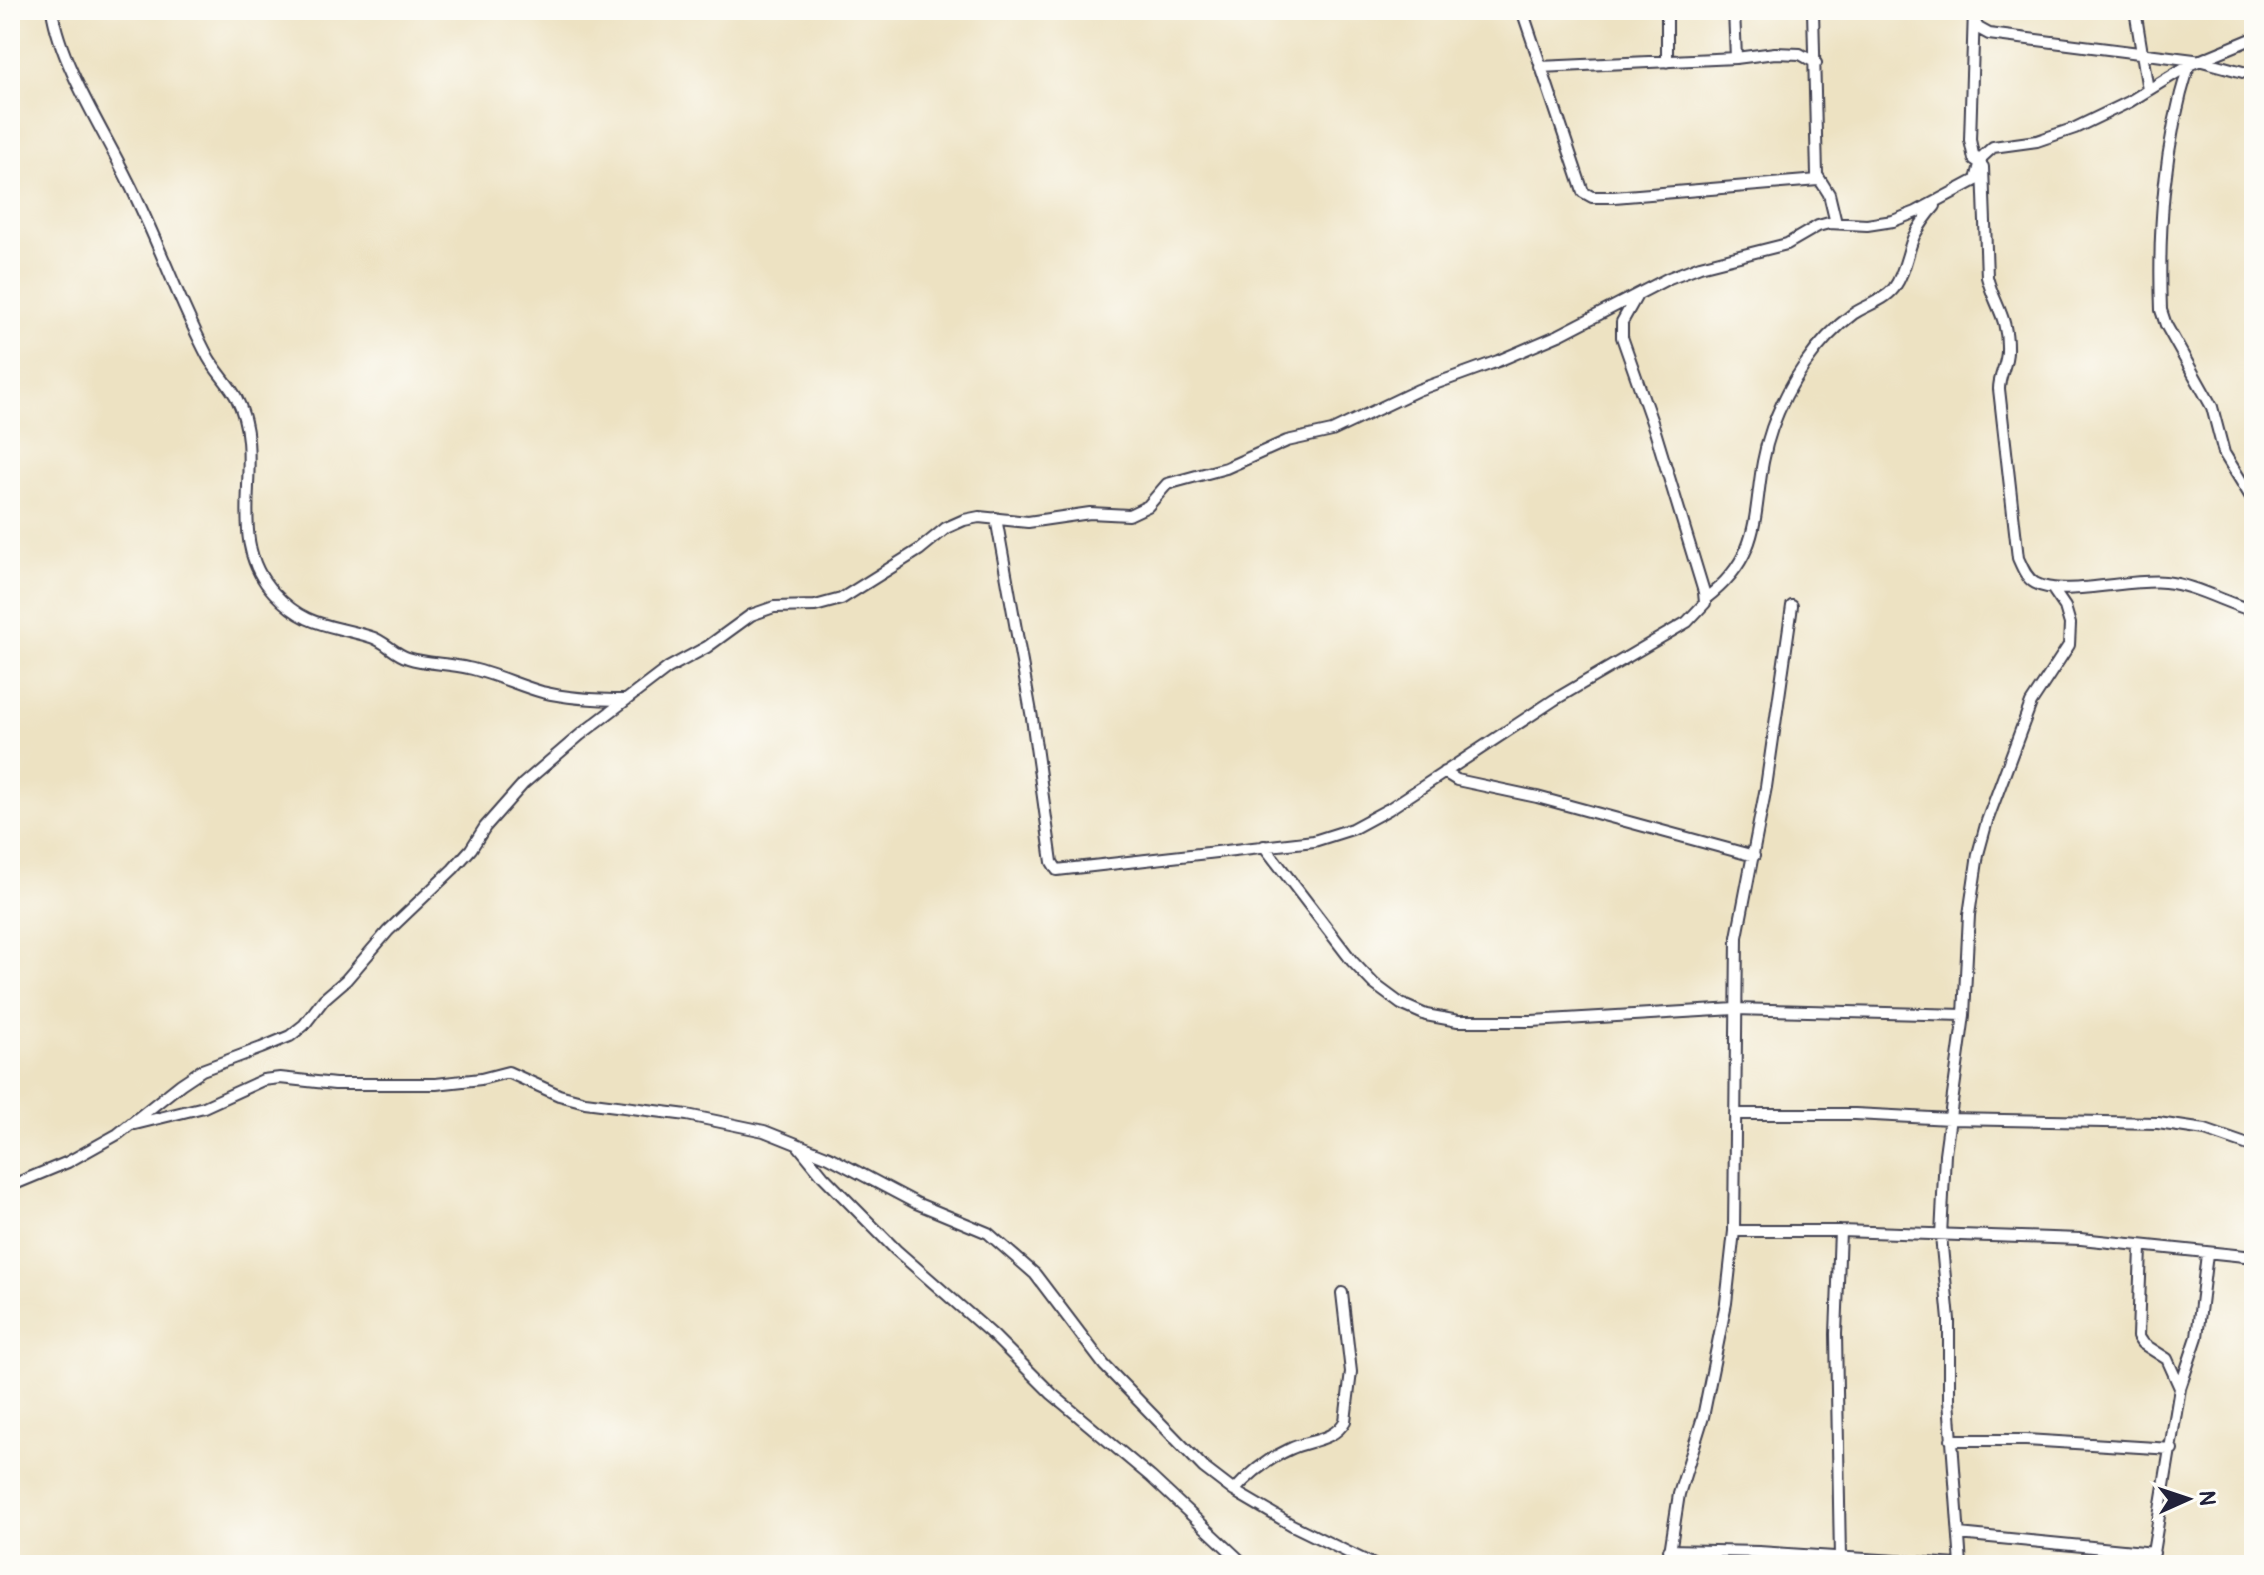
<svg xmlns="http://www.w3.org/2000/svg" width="2264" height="1575" font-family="Pangolin,sans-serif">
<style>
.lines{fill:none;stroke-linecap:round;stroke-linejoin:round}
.minor-casing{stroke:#403f4f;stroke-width:14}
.minor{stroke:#fff;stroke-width:10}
</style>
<rect width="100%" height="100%" fill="#fdfcf7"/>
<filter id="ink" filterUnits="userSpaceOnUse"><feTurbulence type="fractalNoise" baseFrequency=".0125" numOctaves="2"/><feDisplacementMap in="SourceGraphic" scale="16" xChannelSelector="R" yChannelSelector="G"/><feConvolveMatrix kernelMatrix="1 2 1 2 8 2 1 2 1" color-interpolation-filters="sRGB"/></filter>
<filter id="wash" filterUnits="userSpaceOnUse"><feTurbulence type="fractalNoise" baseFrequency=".006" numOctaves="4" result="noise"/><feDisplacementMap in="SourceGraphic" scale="32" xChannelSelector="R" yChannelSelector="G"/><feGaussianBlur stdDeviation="1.8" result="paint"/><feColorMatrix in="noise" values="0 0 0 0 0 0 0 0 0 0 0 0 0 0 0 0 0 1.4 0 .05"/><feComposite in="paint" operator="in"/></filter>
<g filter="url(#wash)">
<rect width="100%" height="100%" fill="#ede2c2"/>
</g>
<g filter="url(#ink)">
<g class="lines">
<defs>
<path id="minor" d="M52 10C60 64 104 131 128 181 157 238 178 300 208 357 216 371 228 383 236 397 269 460 221 537 274 593 306 628 330 624 371 637 385 641 394 654 408 658 426 664 448 663 468 668 493 673 517 685 542 692 570 699 598 700 626 700
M1522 10 1583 192 1592 197H1614L1818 180
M1667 10V62
M1734 10 1736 58
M1813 10 1817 175 1829 194 1836 223
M1974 10 1970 140 1974 159 1980 163
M2135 10 2148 90
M1975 22 1978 28 1989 34 2202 61 2254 75
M2189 65C2164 145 2158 226 2161 310L2166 325 2212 407 2224 453 2254 502
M1540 67 1736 58 1775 53 1800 54 1816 63
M1983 167 1987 277C1995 307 2008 316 2007 351 2007 365 1999 375 1999 389L2018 558C2022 567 2026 578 2035 583 2061 598 2132 578 2165 582 2195 585 2225 603 2254 611
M996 518 1032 718 1052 862 1057 870 1314 841 1352 829 1389 809 1554 700 1687 622 1705 603 1704 592 1654 428 1622 337V322L1636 297
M1705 599C1773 548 1747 498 1772 428 1787 386 1816 341 1853 314 1866 305 1884 301 1894 288 1905 273 1907 253 1914 236 1920 225 1927 215 1935 206
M1444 772 1457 780 1537 797 1754 856
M1264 846 1352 961 1374 984 1401 1004 1426 1015 1458 1021H1532L1735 1009 1964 1015
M1735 1114H1855L1950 1119 2158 1123 2205 1130 2254 1147
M135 1124 204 1107 263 1080 280 1078 335 1084H436L481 1079 508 1072 559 1095 585 1102 687 1115 764 1131 829 1157 916 1203 988 1233 1035 1274 1104 1365 1204 1468 1234 1491 1292 1525 1374 1565
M797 1144 823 1176 896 1250 993 1335 1052 1394 1151 1477 1245 1565
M10 1186 68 1162 118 1134 181 1084 202 1070 261 1048 290 1036 304 1025 324 999 346 980 388 931 453 869 471 849 485 827 523 784 580 735 668 668 707 647 751 615 774 607 815 606 841 599 919 550 946 528 964 520 979 517 1028 522 1090 513 1129 515 1148 506 1167 484 1226 468 1287 441 1332 431 1418 390 1498 361 1559 335 1669 278 1700 266 1787 244 1818 226 1829 223 1867 225 1893 221 1916 212 1976 180 1982 157 1993 147 2037 141 2075 128 2129 102 2189 65 2254 38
M1734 1231H1840L2081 1239 2254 1257
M1840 1231 1836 1334 1840 1558
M2141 1247 2138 1337 2142 1343 2167 1359 2180 1388 2151 1565
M2180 1388 2197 1337 2207 1254
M1951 1440H2026L2172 1449
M1234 1491C1249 1474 1270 1458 1290 1449 1309 1440 1334 1441 1345 1421L1351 1372 1342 1293
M1959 1534 2154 1553
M1669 1550 1759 1552 1958 1565
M1668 1565 1679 1494 1703 1417 1726 1303 1734 1231 1737 937 1766 787 1792 606
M1961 1565 1949 1400V1320L1941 1236 1945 1154 1964 1015 1969 915 1978 854 1987 821 2031 703 2069 645 2070 624 2065 607 2052 588"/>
</defs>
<use href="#minor" class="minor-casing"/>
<use href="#minor" class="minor"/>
</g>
</g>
<rect width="2264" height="1575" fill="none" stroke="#fdfcf7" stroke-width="40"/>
<g transform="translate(2188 1499) rotate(87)" stroke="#fdfcf7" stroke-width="6" paint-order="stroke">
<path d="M0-6L14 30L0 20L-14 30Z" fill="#22223b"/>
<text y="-12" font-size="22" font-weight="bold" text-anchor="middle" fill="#22223b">N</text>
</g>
</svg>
